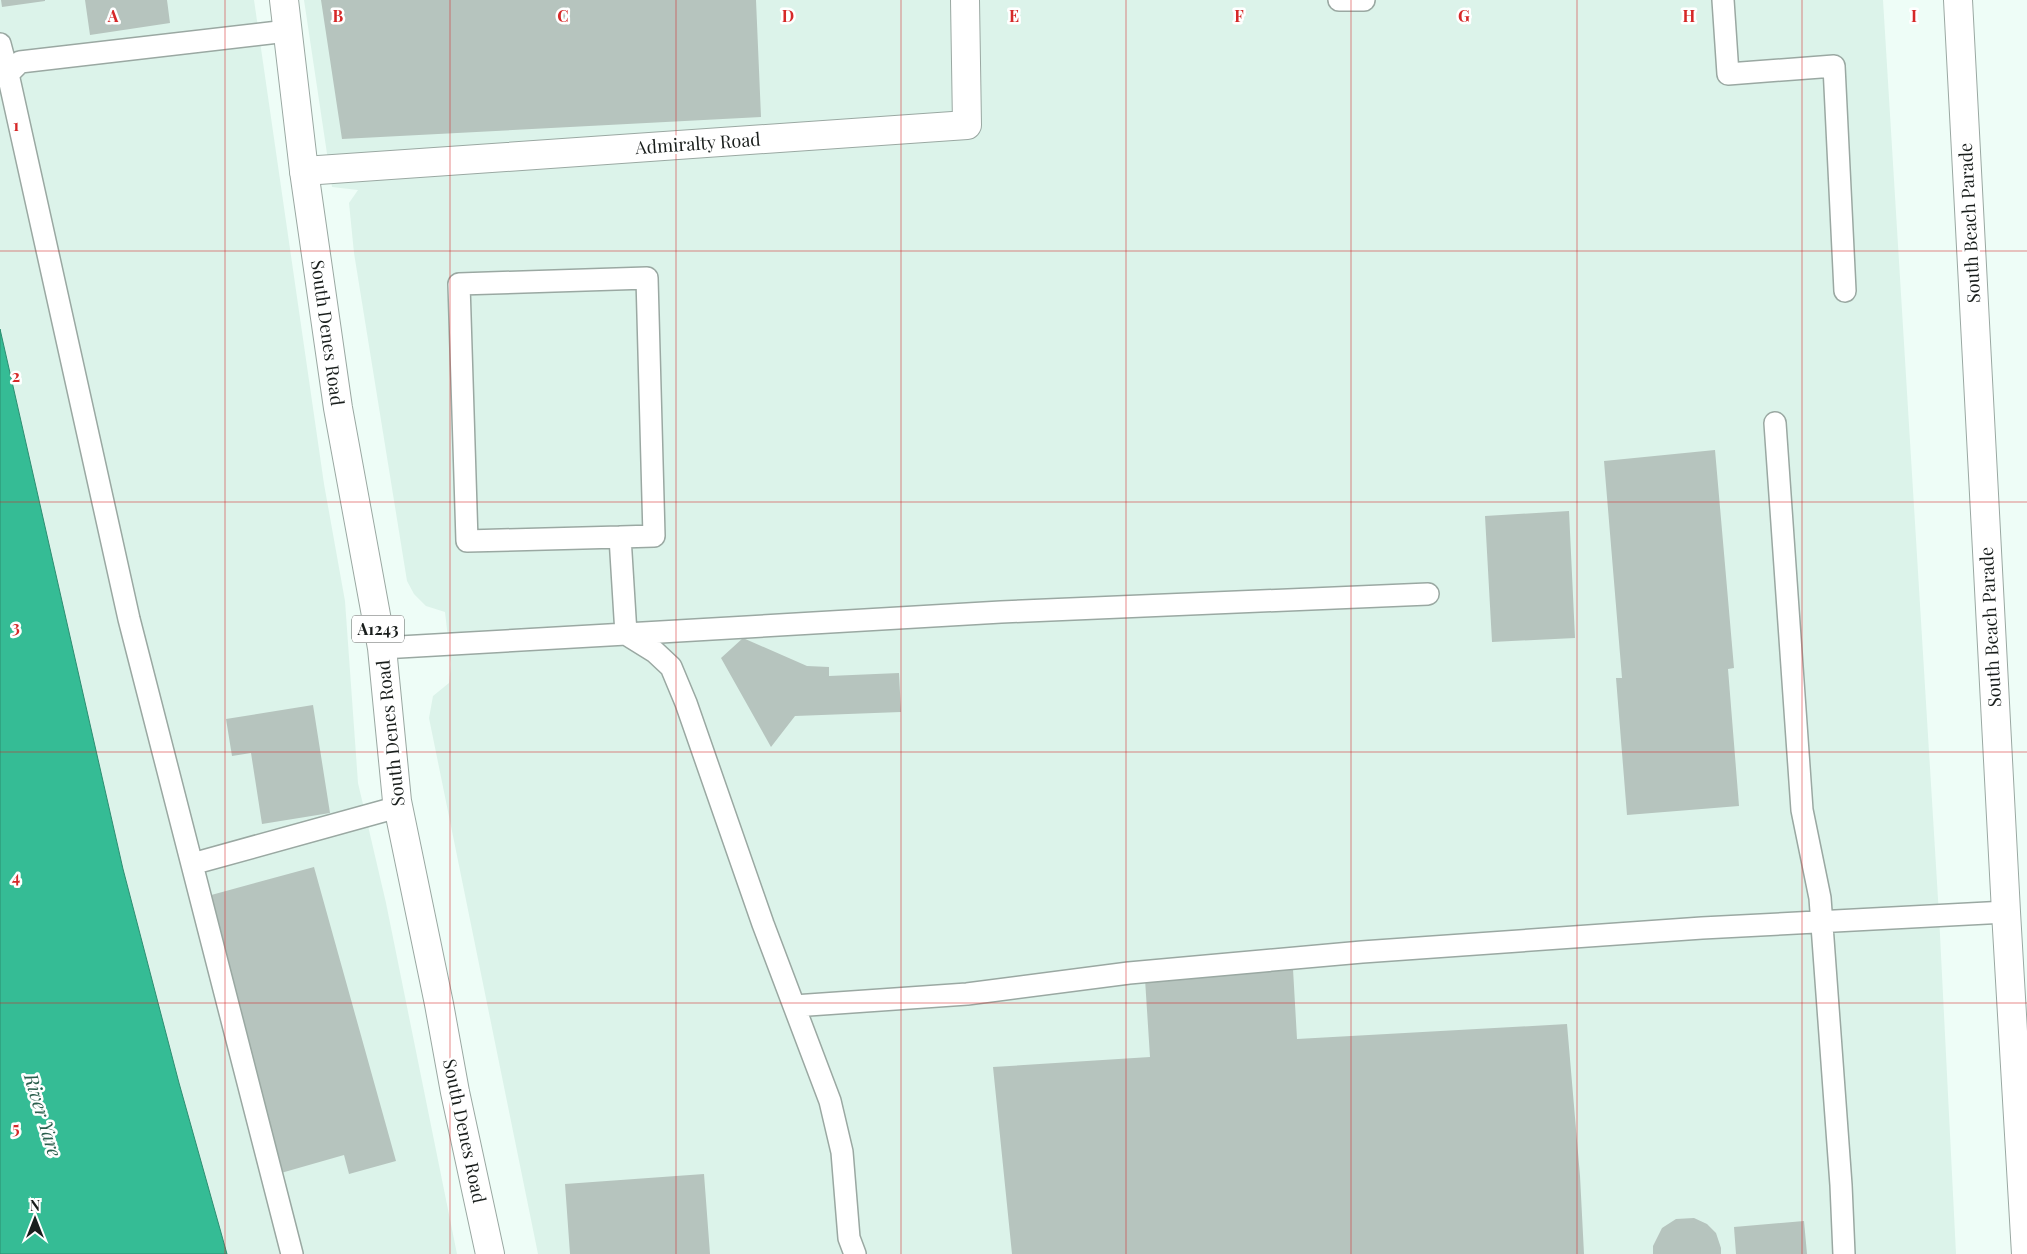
<svg xmlns="http://www.w3.org/2000/svg" width="2027" height="1254" font-family="'Playfair Display',serif">
<style>
.built{fill:#dcf3ea}
.water{fill:#35bc95;stroke:#2d8d71}
.building{fill:#b6c4be}
.lines{fill:none;stroke-linecap:round;stroke-linejoin:round}
.service-casing{stroke:#9aa8a2;stroke-width:24}
.minor-casing{stroke:#9aa8a2;stroke-width:30}
.tertiary-casing{stroke:#9aa8a2;stroke-width:30}
.primary-casing{stroke:#9aa8a2;stroke-width:30}
.service{stroke:#fff;stroke-width:21}
.minor{stroke:#fff;stroke-width:28}
.tertiary{stroke:#fff;stroke-width:28}
.primary{stroke:#fff;stroke-width:28}
.grid{fill:none;stroke:#d62828;stroke-width:1;stroke-opacity:0.55}
.labels{text-anchor:middle;stroke-width:5;stroke-linejoin:round;paint-order:stroke}
.shield{fill:#fff;stroke:#5e6260;stroke-width:1}
.shield-label{font-size:16px;font-weight:bold;fill:#191e1c}
.street-label{font-size:18px;fill:#191e1c;stroke:#fff}
.water-label{font-size:19px;font-style:italic;fill:#2b5f4d;stroke:#fff}
.grid-label{font-size:16px;text-anchor:middle;font-weight:bold;fill:#d62828;stroke:#fff;stroke-width:5;stroke-linejoin:round;paint-order:stroke}
</style>
<rect width="100%" height="100%" fill="#eefdf7"/>
<path class="built" d="M0 0H254L324 484 345 601 358 783 386 903 457 1254H227L179 1083 123 868 0 329Z
M304 0H1883L1939 915 1956 1254H538L429 718 433 696 449 683 451 664 445 612 426 606 414 594 407 581 354 253 349 203 358 190 332 187Z"/>
<path class="water" d="M0 329 123 869 179 1083 227 1254H0Z"/>
<path class="building" d="M1 0H45V1L2 7Z
M85 0H167L170 23 90 35Z
M321 0H756L761 117 342 139Z
M1715 450 1734 668 1728 669 1739 806 1627 815 1616 678H1622L1604 461Z
M1569 511 1575 638 1492 642 1485 516Z
M743 638 807 666 829 667V676L899 673 901 712 795 716 771 747 721 658Z
M313 705 330 813 262 824 251 753 232 756 226 719Z
M314 867 396 1161 349 1174 344 1155 281 1173 204 897Z
M1293 969 1297 1039 1567 1024 1580 1176 1584 1254H1012L993 1067 1150 1057 1145 979Z
M704 1174 710 1254H570L565 1184Z
M1694 1218 1707 1224 1716 1233 1721 1248V1254H1653V1246L1662 1228 1676 1219Z
M1804 1221 1807 1254H1736L1734 1227Z"/>
<g class="lines">
<defs>
<path id="service" d="M1339 0H1364
M1723 0 1728 74 1834 66 1845 291
M287 31 20 62 8 74 129 619 292 1254
M0 44 8 74
M1775 423 1802 810 1820 898 1841 1185 1844 1254
M620 537 467 541 459 284 647 278 654 536 620 537 626 634 1001 612 1428 594
M382 648 626 634 655 652 671 667 686 703 763 924 830 1101 842 1152 849 1238 855 1254
M192 864 398 807
M794 1006 967 994 1129 973 1362 952 1702 928 2006 912"/>
<path id="minor" d="M304 171 967 125 965 0"/>
<path id="tertiary" d="M1958 0 2006 912 2026 1254"/>
<path id="primary" d="M284 0 304 171 338 408 382 648 397 801 439 1004 455 1092 490 1254"/>
</defs>
<use href="#service" class="service-casing"/>
<use href="#minor" class="minor-casing"/>
<use href="#tertiary" class="tertiary-casing"/>
<use href="#primary" class="primary-casing"/>
<use href="#service" class="service"/>
<use href="#minor" class="minor"/>
<use href="#tertiary" class="tertiary"/>
<use href="#primary" class="primary"/>
</g>
<path class="grid" d="M225 0V1254M450 0V1254M676 0V1254M901 0V1254M1126 0V1254M1351 0V1254M1577 0V1254M1802 0V1254M0 251H2027M0 502H2027M0 752H2027M0 1003H2027"/>
<g class="labels">
<rect class="shield" x="352" y="615.5" width="52" height="27" rx="4"/>
<g class="shield-label">
<text x="378" y="635">A1243</text>
</g>
<g class="street-label">
<text transform="translate(698 144) rotate(-4)" y="6">Admiralty Road</text>
<text transform="translate(1970 223) rotate(-93)" y="6">South Beach Parade</text>
<text transform="translate(327 333) rotate(82)" y="6">South Denes Road</text>
<text transform="translate(1991 627) rotate(-93)" y="6">South Beach Parade</text>
<text transform="translate(391 733) rotate(-96)" y="6">South Denes Road</text>
<text transform="translate(464 1131) rotate(78)" y="6">South Denes Road</text>
</g>
<g class="water-label">
<text transform="translate(43 1115) rotate(73)" y="7">River Yare</text>
</g>
</g>
<g class="grid-label">
<text x="113" y="22">A</text>
<text x="338" y="22">B</text>
<text x="563" y="22">C</text>
<text x="788" y="22">D</text>
<text x="1014" y="22">E</text>
<text x="1239" y="22">F</text>
<text x="1464" y="22">G</text>
<text x="1689" y="22">H</text>
<text x="1914" y="22">I</text>
<text x="16" y="131">1</text>
<text x="16" y="382">2</text>
<text x="16" y="633">3</text>
<text x="16" y="883">4</text>
<text x="16" y="1134">5</text>
</g>
<g transform="translate(35 1219)" stroke="#ffffff" stroke-width="4" paint-order="stroke">
<path d="M0-4L9 19L0 12L-9 19Z" fill="#191e1c"/>
<text y="-8" font-size="14" font-weight="bold" text-anchor="middle" fill="#191e1c">N</text>
</g>
</svg>
